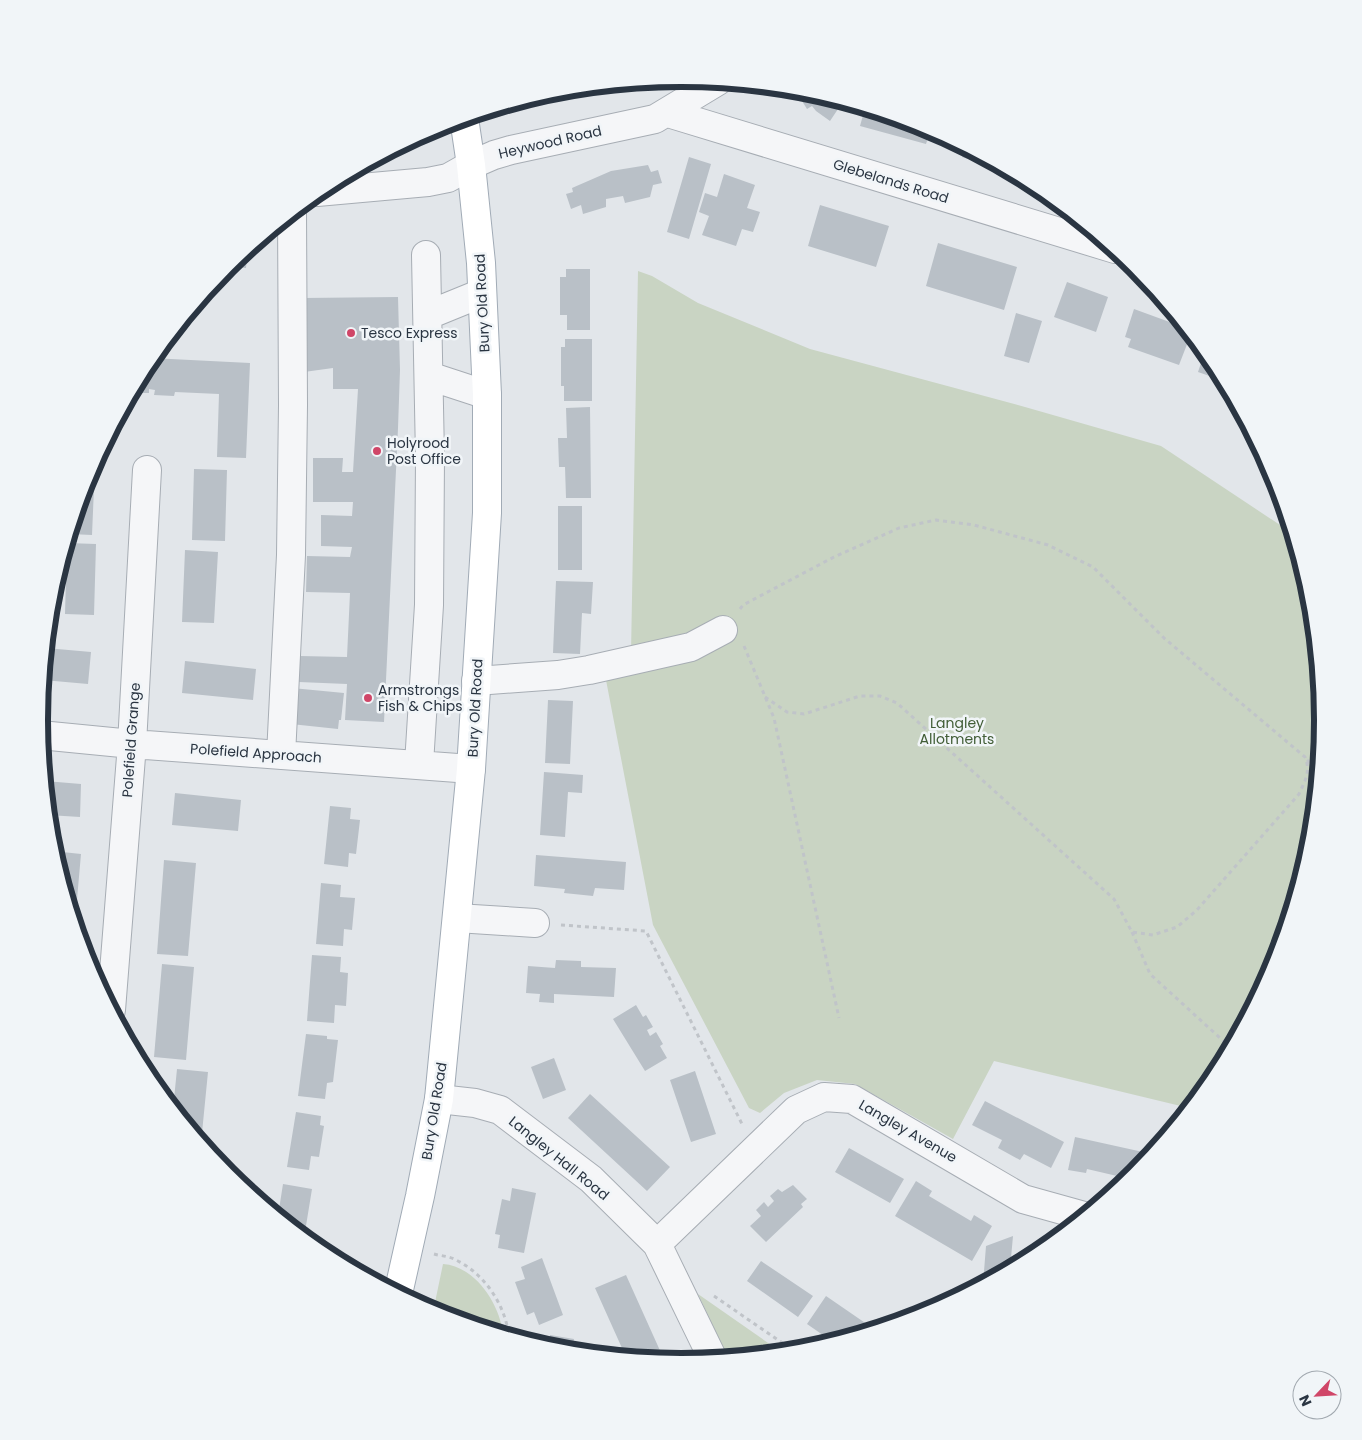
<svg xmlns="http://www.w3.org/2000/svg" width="1362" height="1440" font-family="Poppins,sans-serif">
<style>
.green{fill:#c9d4c3}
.building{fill:#b9c0c7}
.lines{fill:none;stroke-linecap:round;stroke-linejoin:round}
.minor-casing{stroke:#a7adb4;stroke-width:30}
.major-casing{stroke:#a1abb6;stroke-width:30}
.path{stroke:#c0c4c9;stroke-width:3;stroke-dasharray:4 4;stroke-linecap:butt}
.minor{stroke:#f5f6f8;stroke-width:28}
.major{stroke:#fff;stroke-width:28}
.poi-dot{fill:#d04668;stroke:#f1f5f8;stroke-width:2}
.labels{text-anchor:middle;stroke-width:5;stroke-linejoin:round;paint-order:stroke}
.street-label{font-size:14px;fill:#2a3542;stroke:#f1f5f8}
.poi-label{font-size:14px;fill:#2a3542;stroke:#f1f5f8;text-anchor:start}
.park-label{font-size:14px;fill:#425e37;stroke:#f1f5f8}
.rim{fill:none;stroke:#2a3542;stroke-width:6}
</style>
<rect width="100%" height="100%" fill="#e2e6ea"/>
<path class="green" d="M638 271 652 276 698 303 810 349 1025 407 1161 446 1283 527 1297 550 1311 595 1323 720 1311 846 1274 966 1215 1077 1189 1108 994 1061 953 1139 855 1084 817 1080 784 1093 760 1113 749 1108 653 925 606 680 631 653Z
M443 1264C475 1266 500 1304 503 1334L433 1312Z
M698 1294 781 1352 728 1358Z"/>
<path class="building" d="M588 87 557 98 555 90H556Z
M802 90 837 99 842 103 830 121 816 111 812 106 807 109 797 93Z
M865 108 931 129 926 144 860 126Z
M966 147 1011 171 1010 173 962 157Z
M689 157 711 164 689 239 667 232Z
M648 165 651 172 658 170 662 183 653 185 650 197 625 203 623 196 606 199V207L583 214 581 205 571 209 566 194 573 192 572 188 611 171Z
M724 174 755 185 747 208 760 212 753 232 742 229 736 246 702 235 709 216 699 212 705 193 717 197Z
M820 205 889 226 876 267 808 246Z
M938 243 1017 267 1004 310 926 286Z
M248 248 246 268 227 266Z
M566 269H590V330H567V315H560V277H566Z
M1067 282 1108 297 1096 332 1054 317Z
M398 297 400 370 398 428 384 722 345 720 347 684 299 682 300 656 347 657 350 593 306 592 307 556 350 557 352 547 321 546V515L352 516 353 502H313V458H343L342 472H353L358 389H333V368L304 372 303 298Z
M1134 309 1186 328 1191 334 1179 365 1128 347 1131 339 1125 337Z
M1016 313 1042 321 1029 363 1004 356Z
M565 339H592V401H564V386H561V347H565Z
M1205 351 1215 363 1224 381 1198 372Z
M151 358 250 363 246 458 217 457 219 394 175 392 174 396 154 395 155 390 149 389V393H131Z
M590 407 591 498H566L565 467H559L558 438H567L566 408Z
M93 464H95L92 535 70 534 88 474Z
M194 469 227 470 225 541 192 540Z
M558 506H582V570H558Z
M67 543 96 544 94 615 65 614Z
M185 550 218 552 214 623 182 622Z
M556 581 593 582 591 614 582 613 580 654 553 653Z
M46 648 91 652 88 684 43 680Z
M185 661 256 669 253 700 182 693Z
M292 688 344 693 341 720H339L338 729 291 724Z
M548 700 573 701 570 764 545 763Z
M544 772 583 775 582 793 568 792 565 837 540 835Z
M45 781 81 784 80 817 48 815Z
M175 793 241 800 238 831 172 825Z
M330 806 351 808 350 819 360 820 356 854 349 853 348 867 324 864Z
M53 851 81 854 75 922H74Z
M536 855 626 862 624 890 595 888 593 896 564 893 565 889 534 886Z
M164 860 196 863 188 956 157 954Z
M321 883 341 885 340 897 355 898 352 930 344 929 343 946 316 944Z
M312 955 341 957 340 972 348 973 346 1006 335 1005 334 1023 307 1021Z
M556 960 581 961V967L616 968 614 997 554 994V1003L539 1002 540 994 526 993 528 966 555 968Z
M162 964 194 967 186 1060 154 1057Z
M636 1005 643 1017 646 1015 653 1027 647 1030 650 1036 656 1032 663 1044 660 1046 667 1058 645 1071 613 1019Z
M306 1034 327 1036V1039L338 1040 333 1082 327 1083 325 1099 298 1096Z
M554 1058 566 1090 543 1099 531 1067Z
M177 1069 208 1072 201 1143 173 1109Z
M695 1071 716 1134 691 1142 670 1080Z
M590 1094 670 1167 647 1191 568 1118Z
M985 1101 1064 1142 1051 1168 1024 1154 1020 1160 998 1148 1002 1140 972 1125Z
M296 1112 321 1116 320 1125 324 1126 319 1157 311 1156 309 1170 287 1167Z
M1075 1137 1152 1154 1130 1179 1087 1169 1086 1173 1068 1170Z
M849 1148 904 1179 890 1203 835 1172Z
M916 1181 932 1191 929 1196 971 1221 974 1215 992 1226 972 1261 895 1216Z
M283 1184 312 1189 304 1238 278 1216Z
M793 1185 807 1199 801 1204 803 1207 766 1242 750 1226 761 1216 756 1210 764 1202 768 1207 774 1201 770 1196 778 1189 782 1192Z
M512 1188 536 1193 524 1253 498 1248 500 1235 495 1234 502 1199 510 1201Z
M1013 1236 1010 1269 983 1284 986 1246Z
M542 1258 563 1315 539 1325 534 1312 527 1315 515 1282 525 1279 521 1267Z
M761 1261 813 1296 798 1317 747 1281Z
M626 1275 662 1355 653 1359 626 1357 595 1288Z
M826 1296 874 1329 833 1342 807 1324Z
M550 1335 574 1339 572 1351 548 1348Z"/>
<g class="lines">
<defs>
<path id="minor" d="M668 113 1115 249
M317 192 428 182 448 178 471 165 494 155 511 150 655 119 718 81
M428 315 482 293
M429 376 487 395
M476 681 558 675 589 670 691 647 723 630
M40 735 132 744 471 769
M281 755 291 555 293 405 292 212
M419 764 429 605 430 457 426 255
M457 918 535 923
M111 1010 132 744 147 470
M439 1099 475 1103 500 1110 591 1179 657 1244 713 1359
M657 1244 796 1110 824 1097 852 1099 1023 1199 1084 1216"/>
<path id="major" d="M398 1294 420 1196 439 1099 471 769 487 513V395L481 263 471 165 464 118"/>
</defs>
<use href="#minor" class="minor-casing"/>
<use href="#major" class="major-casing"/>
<path class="path" d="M740 609 743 605 834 557 899 528 936 520 974 525 1048 545 1093 567 1164 638 1305 757C1311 771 1305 781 1299 794L1197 910 1177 927 1153 935 1132 932 1114 899 897 703 880 696H860L804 714 787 712 765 697
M744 646 774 718 839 1018
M1307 760 1318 770
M561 925 646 931 742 1124
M1132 932 1150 974 1231 1048
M434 1254C441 1256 449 1256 456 1260 485 1274 505 1305 509 1336
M714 1296 794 1351"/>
<use href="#minor" class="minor"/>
<use href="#major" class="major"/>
</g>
<g class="poi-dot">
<circle cx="351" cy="333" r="5"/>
<circle cx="377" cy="451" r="5"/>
<circle cx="368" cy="698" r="5"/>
</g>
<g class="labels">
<g class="street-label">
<text transform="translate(550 142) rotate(-13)" y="5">Heywood Road</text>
<text transform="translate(891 181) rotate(17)" y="5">Glebelands Road</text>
<text transform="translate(482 303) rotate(-93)" y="5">Bury Old Road</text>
<text transform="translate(475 708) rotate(-87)" y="5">Bury Old Road</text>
<text transform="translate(131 740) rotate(-86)" y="5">Polefield Grange</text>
<text transform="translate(256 753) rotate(4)" y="5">Polefield Approach</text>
<text transform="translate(434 1111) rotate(-81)" y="5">Bury Old Road</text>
<text transform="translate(908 1131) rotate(30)" y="5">Langley Avenue</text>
<text transform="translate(559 1158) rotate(39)" y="5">Langley Hall Road</text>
</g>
<g class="poi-label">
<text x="361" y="338">Tesco Express</text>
<text x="387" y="448">Holyrood<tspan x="387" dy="16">Post Office</tspan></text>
<text x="378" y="695">Armstrongs<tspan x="378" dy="16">Fish &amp; Chips</tspan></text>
</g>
<g class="park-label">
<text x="957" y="728">Langley<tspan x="957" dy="16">Allotments</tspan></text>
</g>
</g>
<path d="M0 0H1362V1440H0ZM48 720a633 633 0 1 1 1266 0a633 633 0 1 1-1266 0Z" fill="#f1f5f8" fill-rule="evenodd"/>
<path class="rim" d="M48 720a633 633 0 1 1 1266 0a633 633 0 1 1-1266 0Z"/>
<g transform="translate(1317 1395) rotate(245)"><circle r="24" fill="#f1f5f8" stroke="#a1a8af"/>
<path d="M0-4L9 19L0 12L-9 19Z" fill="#d04668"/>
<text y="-8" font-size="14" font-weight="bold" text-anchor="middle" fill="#2a3542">N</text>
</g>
</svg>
